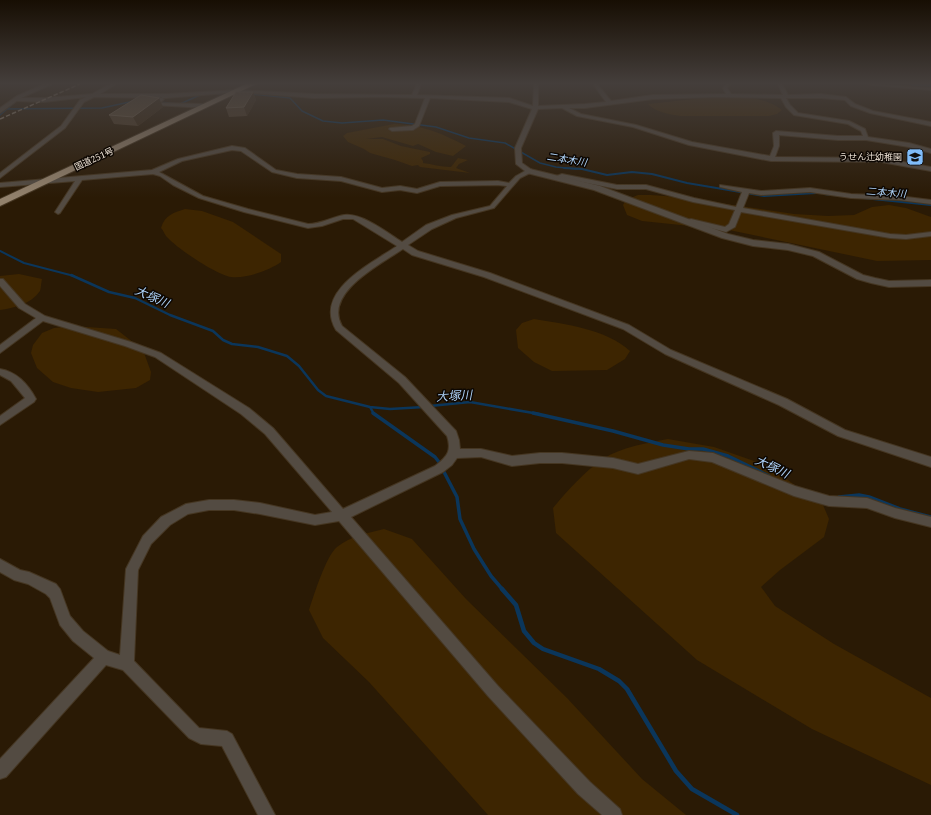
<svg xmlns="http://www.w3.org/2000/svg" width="931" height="815" font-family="'Noto Serif','Noto Sans JP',serif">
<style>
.green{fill:#3d2501}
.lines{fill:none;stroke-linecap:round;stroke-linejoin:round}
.stream-far4{stroke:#0b365b;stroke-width:1.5}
.stream-far3{stroke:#0b365b;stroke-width:2}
.stream-far2{stroke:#0b365b;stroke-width:2.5}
.stream-far1{stroke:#0b365b;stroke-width:3.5}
.stream{stroke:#0b365b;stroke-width:4.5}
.river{fill:#0b365b;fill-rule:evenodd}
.minor-casing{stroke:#453622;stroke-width:2}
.tertiary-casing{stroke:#453622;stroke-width:2}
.trunk-casing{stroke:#453622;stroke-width:2}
.minor{fill:#534b42;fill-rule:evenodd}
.tertiary{fill:#534b42;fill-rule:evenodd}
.trunk{fill:#92816c;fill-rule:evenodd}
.rail{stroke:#958877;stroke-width:1.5;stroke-dasharray:4.5 2;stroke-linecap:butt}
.wall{fill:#503f2b}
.shaded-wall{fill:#3a2914}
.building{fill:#61513d;stroke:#766755}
.labels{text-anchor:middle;stroke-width:3;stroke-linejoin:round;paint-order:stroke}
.far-poi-label{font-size:9px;fill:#ece1d4;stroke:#0d0702;text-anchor:end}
.far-street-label{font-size:9px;fill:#ece1d4;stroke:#0d0702}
.far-water-label{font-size:10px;font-style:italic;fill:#afd4fa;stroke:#0d0702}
.water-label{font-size:12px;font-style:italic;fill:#afd4fa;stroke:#0d0702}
</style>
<rect width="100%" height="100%" fill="#2a1a05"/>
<path class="green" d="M713 97C737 97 763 95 782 110L777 114 769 116H680C669 114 655 112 648 104Z
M394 124C423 125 441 133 466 146L453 156 436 152 418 144 413 146 382 137 366 139H383L401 146 430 152V154L421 158 423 161V163C432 164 441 167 451 167L458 158 468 160 459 164 456 168 470 173 420 167 418 165 412 166 395 160 370 153 364 149 348 142 343 136 347 133Z
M638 195H651L678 197 794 214 828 216 854 215 872 207 889 205 906 208 931 217V260L877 261 729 230 642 221 627 215 623 205 626 200Z
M185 209 202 211 233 222 281 254V262C270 270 246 279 231 277 217 275 178 249 168 238 165 236 164 231 161 228 165 215 173 213 185 209Z
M19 274 42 279C41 283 41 288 40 291 31 304 14 308 0 310V276Z
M534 319C565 324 606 329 630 351L625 359 607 370 552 371 534 362 518 348 516 330 522 323Z
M72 326 116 329 143 350 151 372 150 380 136 388 98 392 71 388 53 382 37 368 31 353 33 345 42 333 54 328Z
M668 439 714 447 768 466 823 505 829 519 824 537 780 570 761 587 775 606 834 644 931 698V785L812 729 697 660 556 533 553 508C568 490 584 472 603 459 621 447 647 443 668 439Z
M384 529 412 539 466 599 567 698 642 779 686 815H488L369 682 323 638 309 610C314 595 326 556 337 547 351 536 368 533 384 529Z"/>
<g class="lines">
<path class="stream-far4" d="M218 94 230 93
M251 94 290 98 302 111 323 121 342 123 383 120 436 127 469 138 505 143 540 163 556 167 577 169
M27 95 53 84
M158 102 180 104 200 95
M0 109 102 108 134 101
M0 115 14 103"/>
<path class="stream-far3" d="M564 168 582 169 607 175 632 172 652 174 687 183 764 196 816 193
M824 194 931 205
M0 251 24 263 74 276"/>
<path class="stream-far2" d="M71 275 109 292 135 298 170 315 213 331 223 340 232 344 258 347 287 356 299 366 318 390 326 396 370 407 390 409 424 407
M430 406 470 402 539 414
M370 407 374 414"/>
<path class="stream-far1" d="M373 413 435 457 439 462
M533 413 613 431 663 445 689 449H703L728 456 769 476
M444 472 457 497 460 519 474 549 491 576 503 590
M839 497 859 495 869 497 900 509 931 517"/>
<path class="stream" d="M502 589 516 605 524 631 534 643 543 649 599 669 619 681 627 689 676 771 692 789 737 815"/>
<path class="river" d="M908 84H931V87L912 86Z"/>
<defs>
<path id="minor" d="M110 84H116L100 94H166L238 90 314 94 412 95 417 84H421L417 95 509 98 533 106 534 84H538V106L585 104 606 102 593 84H597L611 101 653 95 726 94 723 88 726 84H730L727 88 731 94 783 95 778 84H782L788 95 821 94 846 97 855 104 873 111 931 122V126L870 113 851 106 845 100 821 98H786L790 105 798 113 849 121 865 129 868 137 909 143 931 149V153L909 147 866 140H838L779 135V146L775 157 881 158 931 167V171L881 162 771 161 689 145 633 127 577 116 562 108 538 109 521 148 522 163 532 170V172L520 178 494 208 456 218 432 229 408 245 418 251 490 273 629 325 671 350 787 399 845 430 931 457V467L838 436 779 405 665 354 623 329 484 277 412 255 403 249C381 264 323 293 342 326L405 377 456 431 459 440 460 449H481L512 456 540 453H562L613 458 638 464 689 451 713 453 795 486 829 496 867 498 895 508 931 517V527L895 518 867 508 829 506 794 496 712 462 689 459 638 474 613 468 562 463H540L512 466 481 457 457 458 452 465 443 472 351 517 498 686 590 782 620 809 622 815H602L578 794 488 696 339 521 315 525 260 514 234 510H209L188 514 170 525 151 544 138 570 134 661 199 728 227 731 232 734 275 815H258L222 746 201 744 189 738 123 670 106 665 6 777 0 779V759L94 658 73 641 60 625 50 598 46 594 28 584 14 580 0 572V559L20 570 29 572 56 584 60 589 70 616 83 631 108 651 120 655 126 569 143 536 161 517 186 504 209 500H234L260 503 315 515 332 512 265 434 241 414 155 357 125 346 43 321 0 353V345L36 318 19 308 0 286V279H3L25 304 45 316 131 342 161 353 249 408 273 428 343 509 435 466C447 457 452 451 447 436L399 383 336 330C313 291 371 264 397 246L353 219H343L322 226 308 228 244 212 199 198 173 185 160 176 153 174 82 180 60 213 58 214 55 212 75 181 0 187V183L152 170 178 159 232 146 245 148 276 170 297 174 341 177 382 188 400 186 417 189 440 182 498 181 509 183 516 176 525 171 516 164 515 148 532 109 509 102 430 98 419 126 413 130 392 131 389 129 390 128 412 126 415 124 425 98 381 97 314 98 238 92 166 98 94 97 84 102 65 128 0 178V173L61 126 80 100 86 97 44 102 16 101 14 100V98H44L92 94ZM715 97 781 98 786 107 794 115 848 124 861 131 863 136H838L776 131 773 133 774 146 770 156 692 142 636 125 581 114 569 108H585L653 99ZM232 150 241 151 272 172 297 178 341 181 382 192 400 190 417 193 440 186 498 185 507 186 490 206 452 215 426 225 402 242C388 233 361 212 344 215 332 217 321 224 308 224L248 209 203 196 159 172 182 161Z
M869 84 931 88V90L871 85Z
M161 97 164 99 160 103 205 104 208 106 205 108 154 105V103Z
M562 174 617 185H646L694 198 736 207 742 192 720 187V185L761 191 810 188 851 194 899 196 931 200V204L899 200 851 198 810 192 761 195 749 193 743 208 890 234 906 235 931 232V236L906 239 890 238 741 212 735 227 726 232 691 223 686 224 682 222 691 219 725 227 729 224 735 210 693 202 646 189H617L562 178 557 179 554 177Z
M0 369C17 372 28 384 36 399L34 402 0 425V416L25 398 11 381 0 375Z"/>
<path id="tertiary" d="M44 84H52L21 98 0 113V108L17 96Z
M527 169H530L600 186 728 234 753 240 788 244 819 252 863 275 875 278 889 281 931 280V286L889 287 871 283 857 279 813 256 788 250 753 246 722 238 594 190 527 173Z"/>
<path id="trunk" d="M246 84H256L0 206V199Z"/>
</defs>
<use href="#minor" class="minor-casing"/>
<use href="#tertiary" class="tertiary-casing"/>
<use href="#trunk" class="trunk-casing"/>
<use href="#minor" class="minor"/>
<use href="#tertiary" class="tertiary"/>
<use href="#trunk" class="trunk"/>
<path class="rail" d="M0 119 80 84"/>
</g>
<path class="wall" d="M253 92 256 100 247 116 229 117 226 108Z
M163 107 138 126 114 124 109 115Z"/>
<path class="shaded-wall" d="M253 92 256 100 247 116 244 107Z
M159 98 163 107 138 126 133 117Z"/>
<path class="building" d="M236 92H253L244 107 226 108Z
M141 95 159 98 133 117 109 115Z"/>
<linearGradient id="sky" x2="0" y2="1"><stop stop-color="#170e03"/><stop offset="0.42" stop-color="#443e3b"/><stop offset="1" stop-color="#443e3b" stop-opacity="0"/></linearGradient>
<rect width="931" height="198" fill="url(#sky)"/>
<defs>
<symbol id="school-square" viewBox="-11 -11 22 22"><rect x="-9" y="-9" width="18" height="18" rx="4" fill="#80bdfa" stroke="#0d0702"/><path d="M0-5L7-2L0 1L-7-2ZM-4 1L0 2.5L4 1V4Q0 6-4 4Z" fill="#111"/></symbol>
</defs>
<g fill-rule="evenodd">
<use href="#school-square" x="905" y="147" width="20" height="20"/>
</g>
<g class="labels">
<g class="far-poi-label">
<text x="902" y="160">うせん辻幼稚園</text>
</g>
<g class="far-street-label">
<text transform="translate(94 159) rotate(-25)" y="3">国道251号</text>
</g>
<g class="far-water-label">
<text transform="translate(567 159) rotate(9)" y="4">二本木川</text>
<text transform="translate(886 192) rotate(4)" y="4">二本木川</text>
</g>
<g class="water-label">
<text transform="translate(152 297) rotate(24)" y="4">大塚川</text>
<text transform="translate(454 396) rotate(-3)" y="4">大塚川</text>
<text transform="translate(772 467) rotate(25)" y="4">大塚川</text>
</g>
</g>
</svg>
